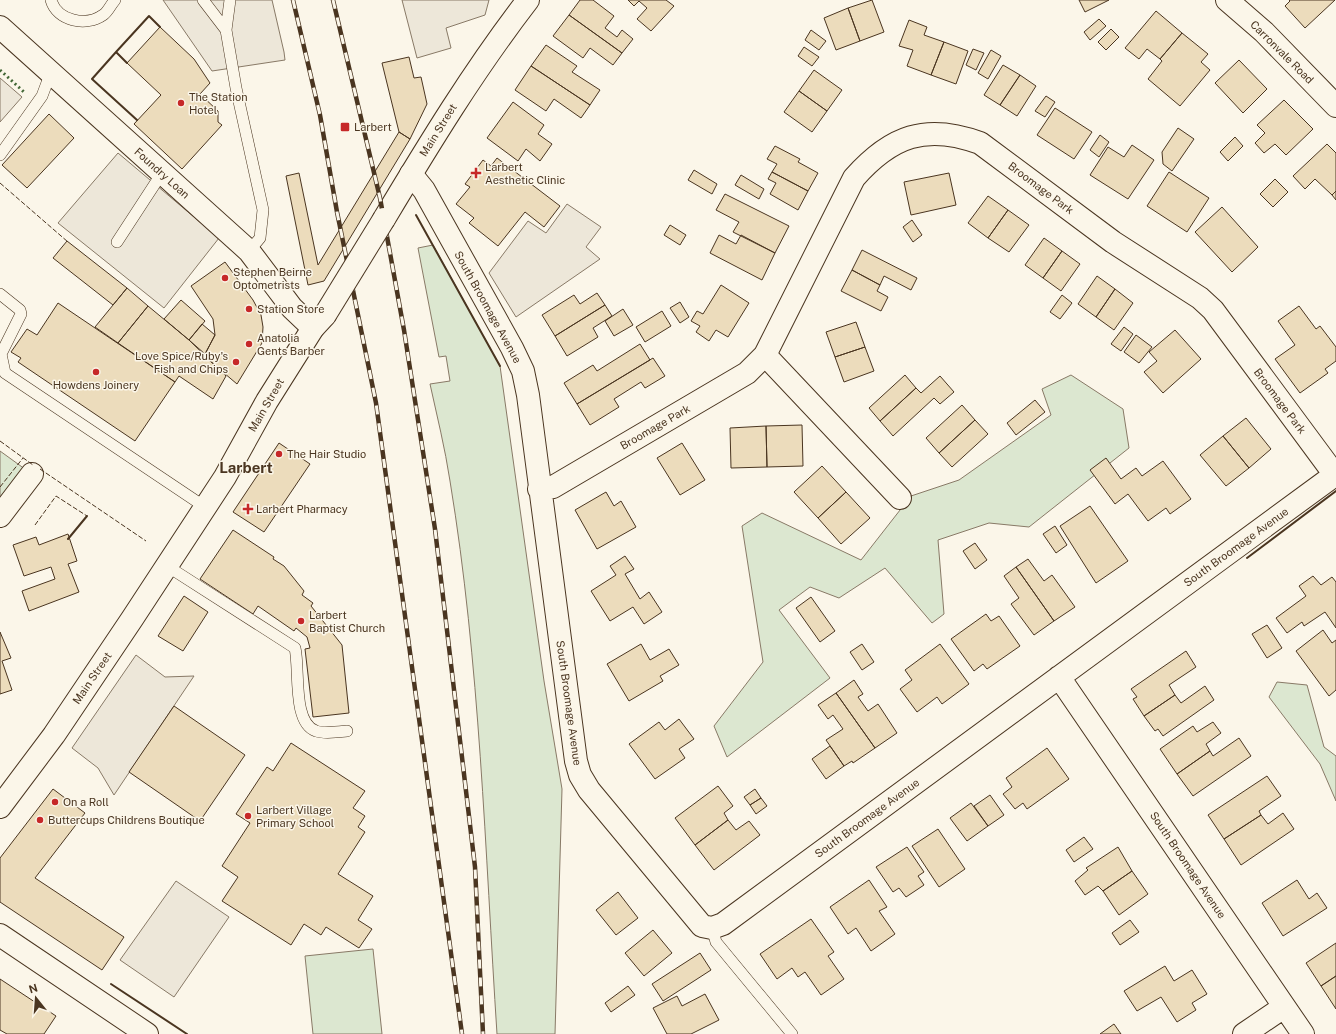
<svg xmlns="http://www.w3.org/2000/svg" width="1336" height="1034" font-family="'Public Sans',sans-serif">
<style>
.green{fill:#dce7d0;stroke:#887966}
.parking{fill:#ede7d9;stroke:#887966}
.building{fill:#ecdcbc;stroke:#4a3520}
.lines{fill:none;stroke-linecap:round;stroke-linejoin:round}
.service-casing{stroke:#4a3520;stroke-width:12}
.minor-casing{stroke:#4a3520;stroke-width:24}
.secondary-casing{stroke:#4a3520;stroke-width:24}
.service{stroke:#fbf6e9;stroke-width:11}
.minor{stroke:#fbf6e9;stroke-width:22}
.secondary{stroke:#fbf6e9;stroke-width:22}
.rail-casing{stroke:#4a3520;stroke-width:4.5}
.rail{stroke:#fbf6e9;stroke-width:3;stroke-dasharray:9;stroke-linecap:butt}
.secondary-bridge-casing{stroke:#4a3520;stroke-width:24;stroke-linecap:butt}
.secondary-bridge{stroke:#fbf6e9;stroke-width:22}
.hedge{stroke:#436837;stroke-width:3;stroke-dasharray:2 3;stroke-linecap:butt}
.fence{stroke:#4a3520;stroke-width:1;stroke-dasharray:5 2;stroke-linecap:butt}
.wall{stroke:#4a3520;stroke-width:2}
.poi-dot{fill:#c62828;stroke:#fbf6e9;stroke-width:1.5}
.labels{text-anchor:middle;stroke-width:3;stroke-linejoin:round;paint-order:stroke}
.street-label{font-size:11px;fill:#4a3520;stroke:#fbf6e9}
.poi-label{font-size:11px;fill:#4a3520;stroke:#fbf6e9;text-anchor:start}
.district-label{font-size:15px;font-weight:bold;fill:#4a3520;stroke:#fbf6e9}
</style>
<rect width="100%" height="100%" fill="#fbf6e9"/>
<path class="green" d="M433 245 500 366 544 681 562 789 555 1034H497C485 850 480 663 450 481 445 448 437 416 430 384L450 381 446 356 439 357 418 248Z
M1071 375 1123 409 1129 448 1029 527 989 523 938 540 944 614 932 623 885 568 839 598 810 587 779 610 830 678 727 757 714 726 763 662 742 526 762 513 861 560 911 496 959 480 1051 415 1042 389Z
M0 451 29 472 0 511Z
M1277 682 1307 685 1324 747 1336 756V801L1320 764 1269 697Z
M373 949 382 1034H313L305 956Z"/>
<path class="parking" d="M163 0H272L284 52 285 60 212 71Z
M402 0H489L485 15 446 28 451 48 417 58Z
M0 78 22 97 0 122Z
M118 153 219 238 164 308 58 223Z
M567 204 601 227 586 247 600 259 516 317 489 273 528 221 546 233Z
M136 655 165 677 194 676 114 795 98 768 72 748Z
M176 881 229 917 174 997 120 960Z"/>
<path class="building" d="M580 0H593L614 16 605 28 617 37 622 30 633 39 622 53 569 15Z
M628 0H666L674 6 651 31 637 19 647 8 639 1 634 6Z
M872 0 884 32 860 41 848 8Z
M1079 0H1109L1085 12Z
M1289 0H1335L1305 28 1285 6 1290 1Z
M848 8 860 41 836 50 824 18Z
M1156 11 1182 33 1160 59 1147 49 1139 59 1125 48Z
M569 15 622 53 613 65 590 48 583 58 553 36Z
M1099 19 1106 26 1090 40 1084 32Z
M909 20 927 27 924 35 944 42 931 75 907 66 913 50 899 46Z
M160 27 194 59 210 83 200 94 218 111V122L222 125 182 169 134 124 161 95 127 63Z
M1111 29 1119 37 1106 50 1098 42Z
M811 30 826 41 819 50 805 40Z
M1182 33 1208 54 1201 62 1210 70 1180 106 1148 79 1162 61 1160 59Z
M944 42 968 51 956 84 931 75Z
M546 45 577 66 572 72 600 90 590 105 531 66Z
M804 47 819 57 812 66 798 56Z
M973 49 984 53 976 70 966 65Z
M991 50 1001 56 988 79 978 73Z
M409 57 414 78 421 77 427 104 410 139 399 132 382 63Z
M1239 60 1267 89 1243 113 1215 83Z
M1003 65 1020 75 1000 105 984 95Z
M531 66 590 105 581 118 554 99 546 111 515 90Z
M814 70 842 90 827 111 799 91Z
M1020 75 1036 86 1017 116 1000 105Z
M799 91 827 111 812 132 784 112Z
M1046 96 1055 102 1045 117 1035 111Z
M1284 100 1313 129 1286 155 1275 144 1264 153 1255 143 1265 133 1257 125Z
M513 102 544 125 538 134 552 144 540 161 526 149 518 161 487 138Z
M1055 108 1092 132 1074 159 1037 135Z
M49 114 74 138 27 188 2 165Z
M1178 128 1194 139 1172 171 1163 164 1162 152Z
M399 132 410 139 324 281 308 285 286 176 299 173 318 265Z
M1100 135 1109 142 1099 157 1090 150Z
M1235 137 1243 146 1228 161 1220 152Z
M1327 144 1336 153V191L1332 195 1315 179 1305 189 1293 176Z
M1132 145 1154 160 1128 199 1090 175 1108 147 1124 157Z
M775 146 800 159 798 162 818 173 808 191 772 172 777 164 767 159Z
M497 158 560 206 544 227 525 212 498 246 469 223 474 218 456 204 470 187 465 184 483 160 491 166Z
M694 170 717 184 712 194 688 180Z
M772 172 808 191 798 210 770 194 776 183 768 179Z
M1169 172 1209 198 1187 232 1147 206Z
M949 173 956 205 911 215 904 182Z
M741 175 764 189 759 199 735 185Z
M1275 179 1288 192 1273 207 1260 194Z
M1336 191V200L1332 195Z
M725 194 789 226 775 253 733 232 739 222 716 210Z
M988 196 1008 210 988 238 968 223Z
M1222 207 1258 247 1232 272 1195 232Z
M1008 210 1029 225 1009 252 988 238Z
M912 220 922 235 913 242 903 227Z
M670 225 686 235 680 245 664 235Z
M719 235 736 244 741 235 775 253 762 280 710 253Z
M1044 238 1062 251 1043 278 1025 265Z
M67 241 127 288 113 305 53 258Z
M862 250 917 278 911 290 884 276 880 285 852 270Z
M1062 251 1080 264 1061 291 1043 278Z
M225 262 253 300 261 315 263 327 262 343 237 384 204 356 215 335 213 319 191 286Z
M852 270 880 285 877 291 888 297 881 311 841 291Z
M1097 276 1115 289 1096 317 1078 304Z
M721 285 749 303 728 337 716 330 709 341 696 332 700 326 691 321 697 311 703 314Z
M127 288 148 306 118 343 95 327Z
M1115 289 1133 303 1114 330 1096 317Z
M597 293 605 305 555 336 542 315 574 295 580 304Z
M1062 295 1072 303 1060 319 1050 312Z
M181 300 205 321 189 340 164 319Z
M680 302 689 317 680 323 670 308Z
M58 303 175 382 135 441 18 362 21 358 11 352 27 329 37 335Z
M605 305 612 316 593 328 598 337 567 356 555 336Z
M148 306 189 340 226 376 213 399 179 376 175 382 118 343Z
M1299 306 1316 329 1320 326 1336 347V361L1325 369 1328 373 1300 393 1275 359 1295 345 1278 321Z
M623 309 633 325 614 336 605 321Z
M662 311 671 326 645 342 636 327Z
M856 322 865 347 835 357 826 332Z
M202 324 215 335 205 354 189 340Z
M1124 327 1133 334 1121 351 1111 344Z
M1175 330 1201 359 1163 393 1144 372 1157 361 1149 352Z
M1136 335 1152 347 1139 363 1124 352Z
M640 344 650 360 577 404 564 383 593 365 597 371Z
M865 347 874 371 844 382 835 357Z
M653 358 665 376 645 388 641 382 614 399 619 407 590 425 577 404Z
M905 375 916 388 880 421 869 408Z
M940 376 954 392 940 404 934 398 893 436 880 421 916 388 921 393Z
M1035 400 1045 412 1016 435 1007 423Z
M962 405 975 420 939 453 926 438Z
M1246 418 1271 449 1249 468 1223 436Z
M975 420 988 434 952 467 939 453Z
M802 425 803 466 767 467 766 426Z
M766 426 767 467 731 468 730 428Z
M1223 436 1249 468 1226 486 1200 455Z
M279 443 310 464 264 532 233 512Z
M682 443 705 480 680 495 657 458Z
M1106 458 1121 479 1136 468 1142 476 1163 461 1191 499 1170 514 1166 508 1148 521 1128 494 1115 504 1090 470Z
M822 466 846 492 818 518 794 492Z
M606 492 614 506 621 501 636 527 597 549 575 510Z
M846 492 870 518 841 544 818 518Z
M1090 506 1128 561 1096 583 1060 526Z
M1055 526 1067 545 1056 553 1043 534Z
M233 530 274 557 273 559 284 566 304 591 302 595 313 603 311 606 342 645 349 713 313 717 305 649 310 648 307 637 296 628 294 631 258 606 253 614 200 579Z
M68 534 77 561 68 564 79 592 29 611 22 591 55 579 51 567 24 576 13 545 36 537 39 545Z
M975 543 987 560 975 569 963 551Z
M625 556 634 569 625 574 640 599 649 592 662 612 644 624 633 607 610 621 591 591 616 575 610 566Z
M1028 559 1044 581 1052 575 1075 607 1054 621 1016 567Z
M1016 567 1054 621 1034 635 1011 604 1019 598 1004 576Z
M1313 576 1321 585 1332 577 1336 582V628L1325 612 1304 626 1302 622 1287 633 1276 618 1306 596 1299 586Z
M184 596 208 612 183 651 158 636Z
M811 597 835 631 820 642 796 608Z
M986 614 991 621 999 616 1020 646 987 669 983 664 974 671 951 639Z
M1267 625 1282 648 1267 658 1252 634Z
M1323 630 1332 643 1336 640V690L1329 696 1296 651Z
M0 632 11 658 2 661 12 690 0 694Z
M641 644 650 660 669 649 679 665 660 676 663 681 629 701 607 664Z
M862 644 874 662 862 670 850 652Z
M940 644 969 684 942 704 937 697 917 712 900 689 912 680 905 670Z
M1186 651 1196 667 1169 685 1175 695 1144 716 1133 699 1137 697 1131 689Z
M854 680 863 694 858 697 868 711 878 704 897 733 875 748 836 693Z
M1205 686 1214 700 1163 736 1158 729 1155 731 1144 716 1175 695 1181 703Z
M836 693 875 748 853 763 852 761 844 766 826 740 843 729 833 715 828 719 818 705Z
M174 706 245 755 200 821 129 772Z
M679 719 694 739 679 749 685 758 655 779 629 744 659 722 665 730Z
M1213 722 1221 733 1206 744 1210 751 1177 774 1160 749 1193 726 1197 732Z
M1239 738 1251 756 1193 796 1177 774 1210 751 1213 756Z
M291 743 365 791 353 808 365 816 358 827 365 832 338 874 373 896 358 920 372 929 359 948 326 927 321 935 304 924 291 945 222 901 238 877 222 866 250 823 236 814 267 767 273 771Z
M830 746 844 766 826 779 812 759Z
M1047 748 1069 779 1027 809 1023 803 1015 809 1003 794 1012 787 1006 778Z
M1267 776 1281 796 1259 811 1261 815 1224 839 1208 815Z
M718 786 733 806 724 813 728 820 695 845 675 818Z
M53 789 85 813 35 878 124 937 102 970 0 902V858Z
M755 789 761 798 750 805 744 797Z
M990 795 1004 815 988 826 974 806Z
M761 798 767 806 756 814 750 805Z
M971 803 988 826 967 841 950 818Z
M1283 813 1294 829 1241 865 1224 839 1261 815 1268 824Z
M728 820 736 830 749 821 760 835 714 870 695 845Z
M938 829 965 869 939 887 912 846Z
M1084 837 1093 849 1074 862 1066 850Z
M907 847 924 872 918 876 924 885 906 897 899 888 893 892 876 867Z
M1118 847 1132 871 1103 891 1098 886 1085 895 1075 881 1088 870 1086 868Z
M1132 871 1148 894 1119 915 1103 891Z
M869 880 887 907 879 911 895 934 871 951 856 928 848 934 830 907Z
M1297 880 1309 899 1317 893 1327 908 1283 936 1262 903Z
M618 892 638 918 616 935 596 910Z
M811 919 834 952 828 956 844 979 821 995 805 972 798 977 792 968 777 979 760 954Z
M1130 920 1139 932 1120 945 1112 933Z
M653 930 672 953 644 976 625 953Z
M1336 943V976L1321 986 1306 963Z
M700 953 711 970 663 1001 652 984Z
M1165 966 1174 981 1192 970 1207 994 1192 1003 1196 1010 1177 1022 1161 997 1137 1011 1124 991Z
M1336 976V1009L1321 986Z
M0 979 56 1016 44 1034H7L0 1030Z
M628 986 635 995 611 1012 605 1003Z
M705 994 719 1020 691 1034H667L653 1008 677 996 682 1006Z
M1114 1024 1121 1034H1100Z"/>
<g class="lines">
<defs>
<path id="service" d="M51 0C57 21 86 27 103 15 108 12 111 4 115 0
M203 0 226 30
M230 0 226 30 236 88 263 210 260 238 249 251
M0 155 42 96 51 72
M117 242 162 173
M0 294 20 310 21 314 1 354 5 373 205 507
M167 566 295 648C300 669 292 723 316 731 324 734 338 732 347 731
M712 928 716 942 792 1034"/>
<path id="minor" d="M1227 0 1264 32 1336 106
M0 27 249 251 292 308 313 328
M411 174 424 190 512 348 523 371 528 395 576 761 580 775 589 790 702 926 712 928 723 924 1336 474
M765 355 900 498
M539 489 553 487 747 373 765 355 854 178C891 136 926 123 980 143L1113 242 1200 298 1213 310 1335 475
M0 516 32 474
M1059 677 1303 1034
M0 935 147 1034
M1244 1034 1284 1007"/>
<path id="secondary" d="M384 219C429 144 474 70 528 0
M0 807 54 735 132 619 225 477 267 401 313 328 325 315"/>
</defs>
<use href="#service" class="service-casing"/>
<use href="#minor" class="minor-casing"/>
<use href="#secondary" class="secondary-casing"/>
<use href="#service" class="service"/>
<use href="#minor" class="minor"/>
<use href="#secondary" class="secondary"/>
<defs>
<path id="rail" d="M293 0 320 115 337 212 376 403 462 1034
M333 0 380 198 404 330 435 529 475 867 483 1034"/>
</defs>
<use href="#rail" class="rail-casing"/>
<use href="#rail" class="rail"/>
<defs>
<path id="secondary-bridge" d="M325 315 384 219"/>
</defs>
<use href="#secondary-bridge" class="secondary-bridge-casing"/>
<use href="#secondary-bridge" class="secondary-bridge"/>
<path class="hedge" d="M0 70 24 92"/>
<path class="fence" d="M0 183 68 242
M0 441 33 465
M40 469 146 541
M0 487 23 458
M35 525 56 496 87 516"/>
<path class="wall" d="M116 52 92 79 137 120
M127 63 116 52 149 16 160 27
M416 215 500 366
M68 539 87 516
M1247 558 1336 491
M111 984 187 1034"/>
</g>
<g class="poi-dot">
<circle cx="181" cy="103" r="4"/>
<rect x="340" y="122" width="10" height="10" rx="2"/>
<path d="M474 167h4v4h4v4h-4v4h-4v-4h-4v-4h4z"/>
<circle cx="225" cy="278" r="4"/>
<circle cx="249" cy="309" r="4"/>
<circle cx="249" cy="344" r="4"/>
<circle cx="236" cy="362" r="4"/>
<circle cx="96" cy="372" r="4"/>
<circle cx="279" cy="454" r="4"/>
<path d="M246 503h4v4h4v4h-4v4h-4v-4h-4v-4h4z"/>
<circle cx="301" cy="621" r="4"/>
<circle cx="55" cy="802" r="4"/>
<circle cx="248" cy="816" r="4"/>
<circle cx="40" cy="820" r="4"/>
</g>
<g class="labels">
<g class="street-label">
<text transform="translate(1282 52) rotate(45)" y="4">Carronvale Road</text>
<text transform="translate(438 130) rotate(-58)" y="4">Main Street</text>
<text transform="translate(162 173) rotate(42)" y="4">Foundry Loan</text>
<text transform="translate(1041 188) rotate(37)" y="4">Broomage Park</text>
<text transform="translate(488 307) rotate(61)" y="4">South Broomage Avenue</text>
<text transform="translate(1280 401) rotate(53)" y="4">Broomage Park</text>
<text transform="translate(266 405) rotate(-60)" y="4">Main Street</text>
<text transform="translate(655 427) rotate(-30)" y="4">Broomage Park</text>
<text transform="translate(1236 547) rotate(-36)" y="4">South Broomage Avenue</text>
<text transform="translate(92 678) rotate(-56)" y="4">Main Street</text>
<text transform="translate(569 703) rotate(82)" y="4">South Broomage Avenue</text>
<text transform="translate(867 818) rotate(-36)" y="4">South Broomage Avenue</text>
<text transform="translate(1188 865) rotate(56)" y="4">South Broomage Avenue</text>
</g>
<g class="poi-label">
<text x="189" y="101">The Station<tspan x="189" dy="13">Hotel</tspan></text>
<text x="354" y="131">Larbert</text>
<text x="485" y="171">Larbert<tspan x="485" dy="13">Aesthetic Clinic</tspan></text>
<text x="233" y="276">Stephen Beirne<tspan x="233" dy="13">Optometrists</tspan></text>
<text x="257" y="313">Station Store</text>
<text x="257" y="342">Anatolia<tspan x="257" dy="13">Gents Barber</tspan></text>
<text x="228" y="360" text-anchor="end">Love Spice/Ruby's<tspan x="228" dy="13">Fish and Chips</tspan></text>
<text x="96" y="389" text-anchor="middle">Howdens Joinery</text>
<text x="287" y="458">The Hair Studio</text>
<text x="256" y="513">Larbert Pharmacy</text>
<text x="309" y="619">Larbert<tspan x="309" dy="13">Baptist Church</tspan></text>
<text x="63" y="806">On a Roll</text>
<text x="256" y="814">Larbert Village<tspan x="256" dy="13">Primary School</tspan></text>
<text x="48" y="824">Buttercups Childrens Boutique</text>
</g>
<g class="district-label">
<text x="246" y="473">Larbert</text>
</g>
</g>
<g transform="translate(36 998) rotate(343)" stroke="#fbf6e9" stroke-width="3" paint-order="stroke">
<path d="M0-3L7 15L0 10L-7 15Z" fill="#4a3520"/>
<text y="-6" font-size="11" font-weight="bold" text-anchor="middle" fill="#4a3520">N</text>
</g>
</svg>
